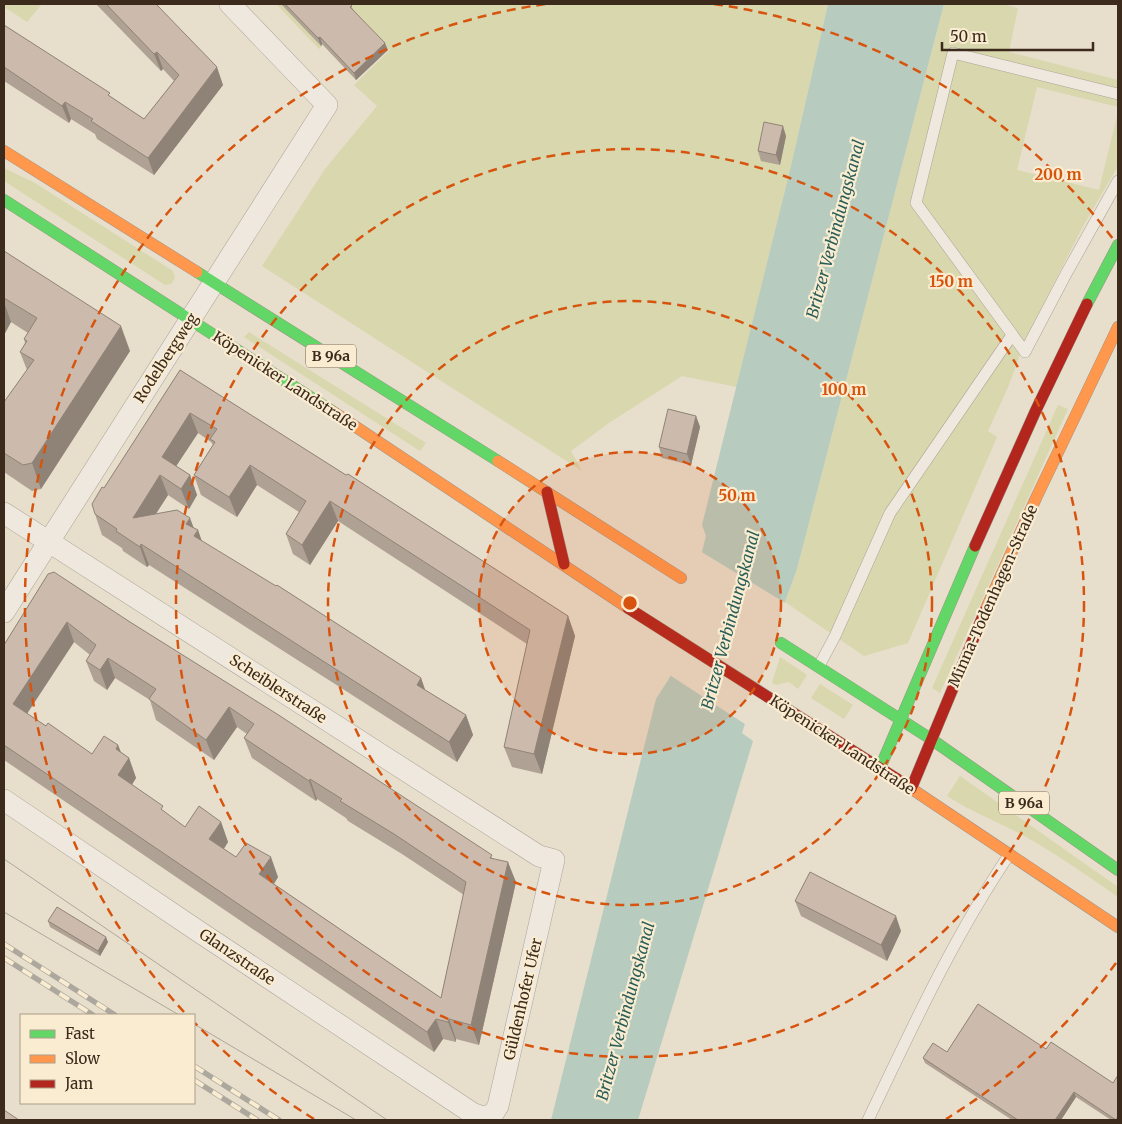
<svg xmlns="http://www.w3.org/2000/svg" width="1122" height="1124" font-family="Merriweather,serif">
<style>
.green{fill:#d9d7ad}
.water{fill:#b7ccbf}
.pier{fill:#e7decc}
.lines{fill:none;stroke-linecap:round;stroke-linejoin:round}
.lane-casing{stroke:#aca395;stroke-width:12}
.street-casing{stroke:#aca395;stroke-width:22}
.fast-casing{stroke:#9c9285;stroke-width:12}
.slow-casing{stroke:#9c9285;stroke-width:12}
.jam-casing{stroke:#9c9285;stroke-width:12}
.lane{stroke:#eee8de;stroke-width:11}
.street{stroke:#eee8de;stroke-width:21}
.fast{stroke:#63d668;stroke-width:11}
.slow{stroke:#ff974d;stroke-width:11}
.jam{stroke:#b3261e;stroke-width:11}
.tram{stroke:#ada89e;stroke-width:1}
.rail-casing{stroke:#ada89e;stroke-width:5.5}
.rail{stroke:#f9ecd1;stroke-width:4;stroke-dasharray:11;stroke-linecap:butt}
.wall{fill:#afa194;fill-rule:evenodd}
.shaded-wall{fill:#8f8378}
.building{fill:#ccbbac;stroke:#8f8378;fill-rule:evenodd}
.ring{fill:none;stroke:#d7540e;stroke-width:2.5;stroke-dasharray:9 6}
.labels{text-anchor:middle;stroke-width:4.5;stroke-linejoin:round;paint-order:stroke}
.shield{fill:#f9ecd1;stroke:#756452;stroke-width:1}
.shield-label{font-size:14px;font-weight:bold;fill:#3c2a1c}
.street-label{font-size:15px;fill:#3c2a1c;stroke:#f9ecd1}
.water-label{font-size:16px;font-style:italic;fill:#295d58;stroke:#f9ecd1}
.centre{fill:#d7540e;stroke:#f9ecd1;stroke-width:2.5}
.ring-label{font-size:15px;text-anchor:middle;font-weight:bold;fill:#d7540e;stroke:#f9ecd1;stroke-width:4.5;stroke-linejoin:round;paint-order:stroke}
</style>
<rect width="100%" height="100%" fill="#e7decc"/>
<path class="green" d="M4 4H42L27 22 4 7Z
M276 4H828L790 170 737 387 682 376 609 423 571 451 582 471 262 266 325 169 377 106 354 85 390 50 356 14 319 49Z
M944 4H1002L1018 8 1009 52 1118 80V107L1037 87 1017 170 1099 190 1118 112V166L1082 228 1025 340 1009 385 988 431 997 437 908 643 864 656 785 602 797 569Z
M4 168 35 183 173 271 175 278 171 284 165 285 4 181Z
M249 332 426 443 420 451 244 337Z
M1058 405 1068 409 940 693 932 688Z
M780 657 807 675 798 689 789 682 776 685 772 683Z
M820 684 853 705 844 719 811 698Z
M960 776 1118 887V897C1091 878 1063 859 1035 842 1006 825 975 814 947 796Z"/>
<path class="water" d="M828 4H944L797 569 785 602 742 733 753 741 638 1120H551L656 699 670 677 706 536 702 525 790 170Z"/>
<path class="pier" d="M700 551 787 604 748 726 668 674Z"/>
<g class="lines">
<defs>
<path id="lane" d="M1118 94 953 53 916 203 1025 352 1066 274 1118 181
M819 666 835 636 890 513 1012 335
M868 1120C911 1030 953 938 1009 855"/>
<path id="street" d="M4 513 539 856 554 860 498 1106 493 1114 483 1117 472 1113 192 927 4 800
M4 612 327 105 230 4"/>
<path id="fast" d="M4 200 332 411
M197 272 498 461
M1087 304 1118 245
M781 643 931 739 1118 870
M880 768 975 546"/>
<path id="slow" d="M4 151 197 272
M332 411 628 608
M498 461 681 578
M985 611 1036 498 1118 327
M897 779 1118 927"/>
<path id="jam" d="M547 492 564 564
M975 546 1036 410 1087 304
M628 608 897 779
M911 789 985 611"/>
</defs>
<use href="#lane" class="lane-casing"/>
<use href="#street" class="street-casing"/>
<use href="#fast" class="fast-casing"/>
<use href="#slow" class="slow-casing"/>
<use href="#jam" class="jam-casing"/>
<use href="#lane" class="lane"/>
<use href="#street" class="street"/>
<use href="#fast" class="fast"/>
<use href="#slow" class="slow"/>
<use href="#jam" class="jam"/>
<path class="tram" d="M4 859 387 1120
M4 912 179 1015
M194 1024 356 1120"/>
<defs>
<path id="rail" d="M4 944 115 1015
M4 958 93 1015
M194 1066 279 1120
M194 1080 257 1120"/>
</defs>
<use href="#rail" class="rail-casing"/>
<use href="#rail" class="rail"/>
</g>
<path class="wall" d="M96 4H156L223 85 154 175 97 139 95 134 71 119 69 123 4 81V25L144 119 174 81 163 69 161 71Z
M281 4H350L354 11 388 50 356 80 322 44 321 46Z
M786 136 780 165 761 161 758 151Z
M4 251 130 351 41 489 32 491 4 472V402L27 370 20 352 25 343 24 339 28 333 11 322 4 335Z
M180 370 568 616 575 636 542 774 512 767 504 747 527 644 338 521 310 565 293 554 286 534 299 512 257 485 237 517 201 495 194 475 213 445 211 442 198 433 176 466 190 475 197 495 189 509 168 495 156 514 194 528 198 530 201 541 421 678 425 690 466 715 473 735 457 762 149 565 147 567 123 551 122 548 102 535 95 514 104 488Z
M696 416 700 427 691 465 662 458 659 447Z
M48 574 130 622 494 859 516 882 479 1045 456 1039V1042L443 1039 434 1052 4 760V645ZM74 642 90 655 86 661 94 681 107 690 115 678 150 700 156 720 214 760 237 727 247 734 244 738 252 758 316 801 317 799 346 818 348 821 402 854 464 895 441 998 274 884 278 877 236 857 224 849 228 842 221 822 185 827 165 813 132 785 136 778 129 758 121 752 118 745 92 754 27 714Z
M795 901 901 931 887 961 801 916Z
M48 921 108 942 100 956 50 927Z
M978 1004 1118 1120H1111L1076 1097 1061 1120H1012L925 1063 923 1058 947 1052Z"/>
<path class="shaded-wall" d="M320 37 322 44 321 46 318 38Z
M385 43 388 50 356 80 354 73Z
M157 52 163 69 161 71 154 54Z
M217 67 223 85 154 175 148 158Z
M65 102 71 119 69 123 62 106Z
M783 126 786 136 780 165 776 155Z
M4 302 11 322 4 335Z
M121 326 130 351 41 489 32 463Z
M190 413 198 433 169 477 162 457Z
M696 416 700 427 691 465 687 454Z
M250 465 257 485 237 517 229 497Z
M160 475 168 495 140 538 133 518Z
M190 475 197 495 189 509 181 489Z
M330 501 338 521 310 565 302 545Z
M190 518 196 534 198 530 205 550 202 557 186 524Z
M141 544 149 565 147 567 140 547Z
M568 616 575 636 542 774 534 754Z
M67 622 74 642 20 724 13 704Z
M108 658 115 678 107 690 100 670Z
M421 678 428 698 417 685Z
M229 707 237 727 214 760 206 740Z
M466 715 473 735 457 762 449 742Z
M118 745 125 764 129 758 136 778 125 795 118 775 116 749Z
M310 779 317 799 316 801 309 781Z
M221 822 228 842 217 859 209 839Z
M271 857 278 877 267 895 259 874Z
M508 862 516 882 479 1045 471 1025Z
M896 916 901 931 887 961 881 945Z
M106 937 108 942 100 956 98 951Z
M436 1019 443 1039 434 1052 427 1032Z
M449 1019 456 1039V1042L448 1022Z
M1074 1092 1076 1097 1061 1120H1055Z"/>
<path class="building" d="M106 4H156L217 67 148 158 91 121 93 119 65 102 62 106 4 67V25L110 93 108 95 144 119 179 75 157 52 154 54Z
M285 4H350L352 6 350 7 385 43 354 73 320 37 318 38Z
M764 122 783 126 776 155 758 151Z
M4 251 121 326 32 463 23 465 4 453V402L34 360 20 352 27 341 24 339 37 318 4 298Z
M180 370 346 475 348 474 568 616 534 754 504 747 530 630 330 501 302 545 286 534 306 501 250 465 229 497 194 475 215 442 210 439 217 429 190 413 162 457 190 475 181 489 160 475 133 518 177 510 190 518 186 524 198 530 194 536 276 586 277 585 421 678 417 685 466 715 449 742 141 544 140 547 116 531 117 529 95 514 92 504 102 487 104 488Z
M668 409 696 416 687 454 659 447Z
M54 572 130 622 277 714 492 855 490 858 508 862 471 1025 449 1019 448 1022 436 1019 427 1032 4 745V645L48 574ZM67 622 96 645 86 661 100 670 108 658 156 689 149 699 206 740 229 707 254 724 244 738 309 781 310 779 342 799 340 801 394 834 466 882 441 998 259 874 271 857 246 843 236 857 209 839 221 822 199 806 185 827 161 809 163 806 118 775 129 758 116 749 118 745 104 736 92 754 48 723 46 726 13 704Z
M810 872 896 916 881 945 795 901Z
M57 907 106 937 98 951 48 921Z
M978 1004 1046 1049 1051 1042 1113 1083 1118 1075V1116L1116 1120 1074 1092 1055 1120H1018L923 1058 933 1043 947 1052Z
M4 1110 19 1120H4Z"/>
<circle cx="630" cy="603" r="151" fill="#d7540e" fill-opacity=".12"/>
<g class="ring">
<circle cx="630" cy="603" r="151"/>
<circle cx="630" cy="603" r="302"/>
<circle cx="630" cy="603" r="454"/>
<path d="M1116 963A605 605 0 0 1 946 1119M314 1119A605 605 0 0 1 195 1023M184 1012A605 605 0 0 1 546 4M714 4A605 605 0 0 1 1116 243"/>
</g>
<g class="labels">
<g class="shield">
<rect x="306" y="344.5" width="50" height="23" rx="4"/>
<rect x="999" y="791.5" width="50" height="23" rx="4"/>
</g>
<g class="shield-label">
<text x="331" y="361">B 96a</text>
<text x="1024" y="808">B 96a</text>
</g>
<g class="street-label">
<text transform="translate(166 358) rotate(-57)" y="5">Rodelbergweg</text>
<text transform="translate(285 381) rotate(33)" y="5">Köpenicker Landstraße</text>
<text transform="translate(993 596) rotate(-66)" y="5">Minna-Todenhagen-Straße</text>
<text transform="translate(278 689) rotate(33)" y="5">Scheiblerstraße</text>
<text transform="translate(842 745) rotate(33)" y="5">Köpenicker Landstraße</text>
<text transform="translate(237 957) rotate(34)" y="5">Glanzstraße</text>
<text transform="translate(523 999) rotate(-77)" y="5">Güldenhofer Ufer</text>
</g>
<g class="water-label">
<text transform="translate(835 229) rotate(-75)" y="6">Britzer Verbindungskanal</text>
<text transform="translate(730 620) rotate(-75)" y="6">Britzer Verbindungskanal</text>
<text transform="translate(625 1011) rotate(-75)" y="6">Britzer Verbindungskanal</text>
</g>
</g>
<circle cx="630" cy="603" r="8" class="centre"/>
<g class="ring-label">
<text x="1058" y="180">200 m</text>
<text x="951" y="287">150 m</text>
<text x="844" y="395">100 m</text>
<text x="737" y="501">50 m</text>
</g>
<rect width="1122" height="1124" fill="none" stroke="#3c2a1c" stroke-width="10"/>
<rect x="20" y="1014" width="175" height="90" fill="#f9ecd1" stroke="#ad9e89"/>
<rect x="30" y="1030" width="25" height="8" fill="#63d668" stroke="#ad9e89"/>
<text x="65" y="1039" font-size="15" fill="#3c2a1c">Fast</text>
<rect x="30" y="1055" width="25" height="8" fill="#ff974d" stroke="#ad9e89"/>
<text x="65" y="1064" font-size="15" fill="#3c2a1c">Slow</text>
<rect x="30" y="1080" width="25" height="8" fill="#b3261e" stroke="#ad9e89"/>
<text x="65" y="1089" font-size="15" fill="#3c2a1c">Jam</text>
<path d="M942 42v8h151v-8" fill="none" stroke="#3c2a1c" stroke-width="2.5"/>
<text x="950" y="42" font-size="15" fill="#3c2a1c" stroke="#f9ecd1" stroke-width="4" paint-order="stroke">50 m</text>
</svg>
